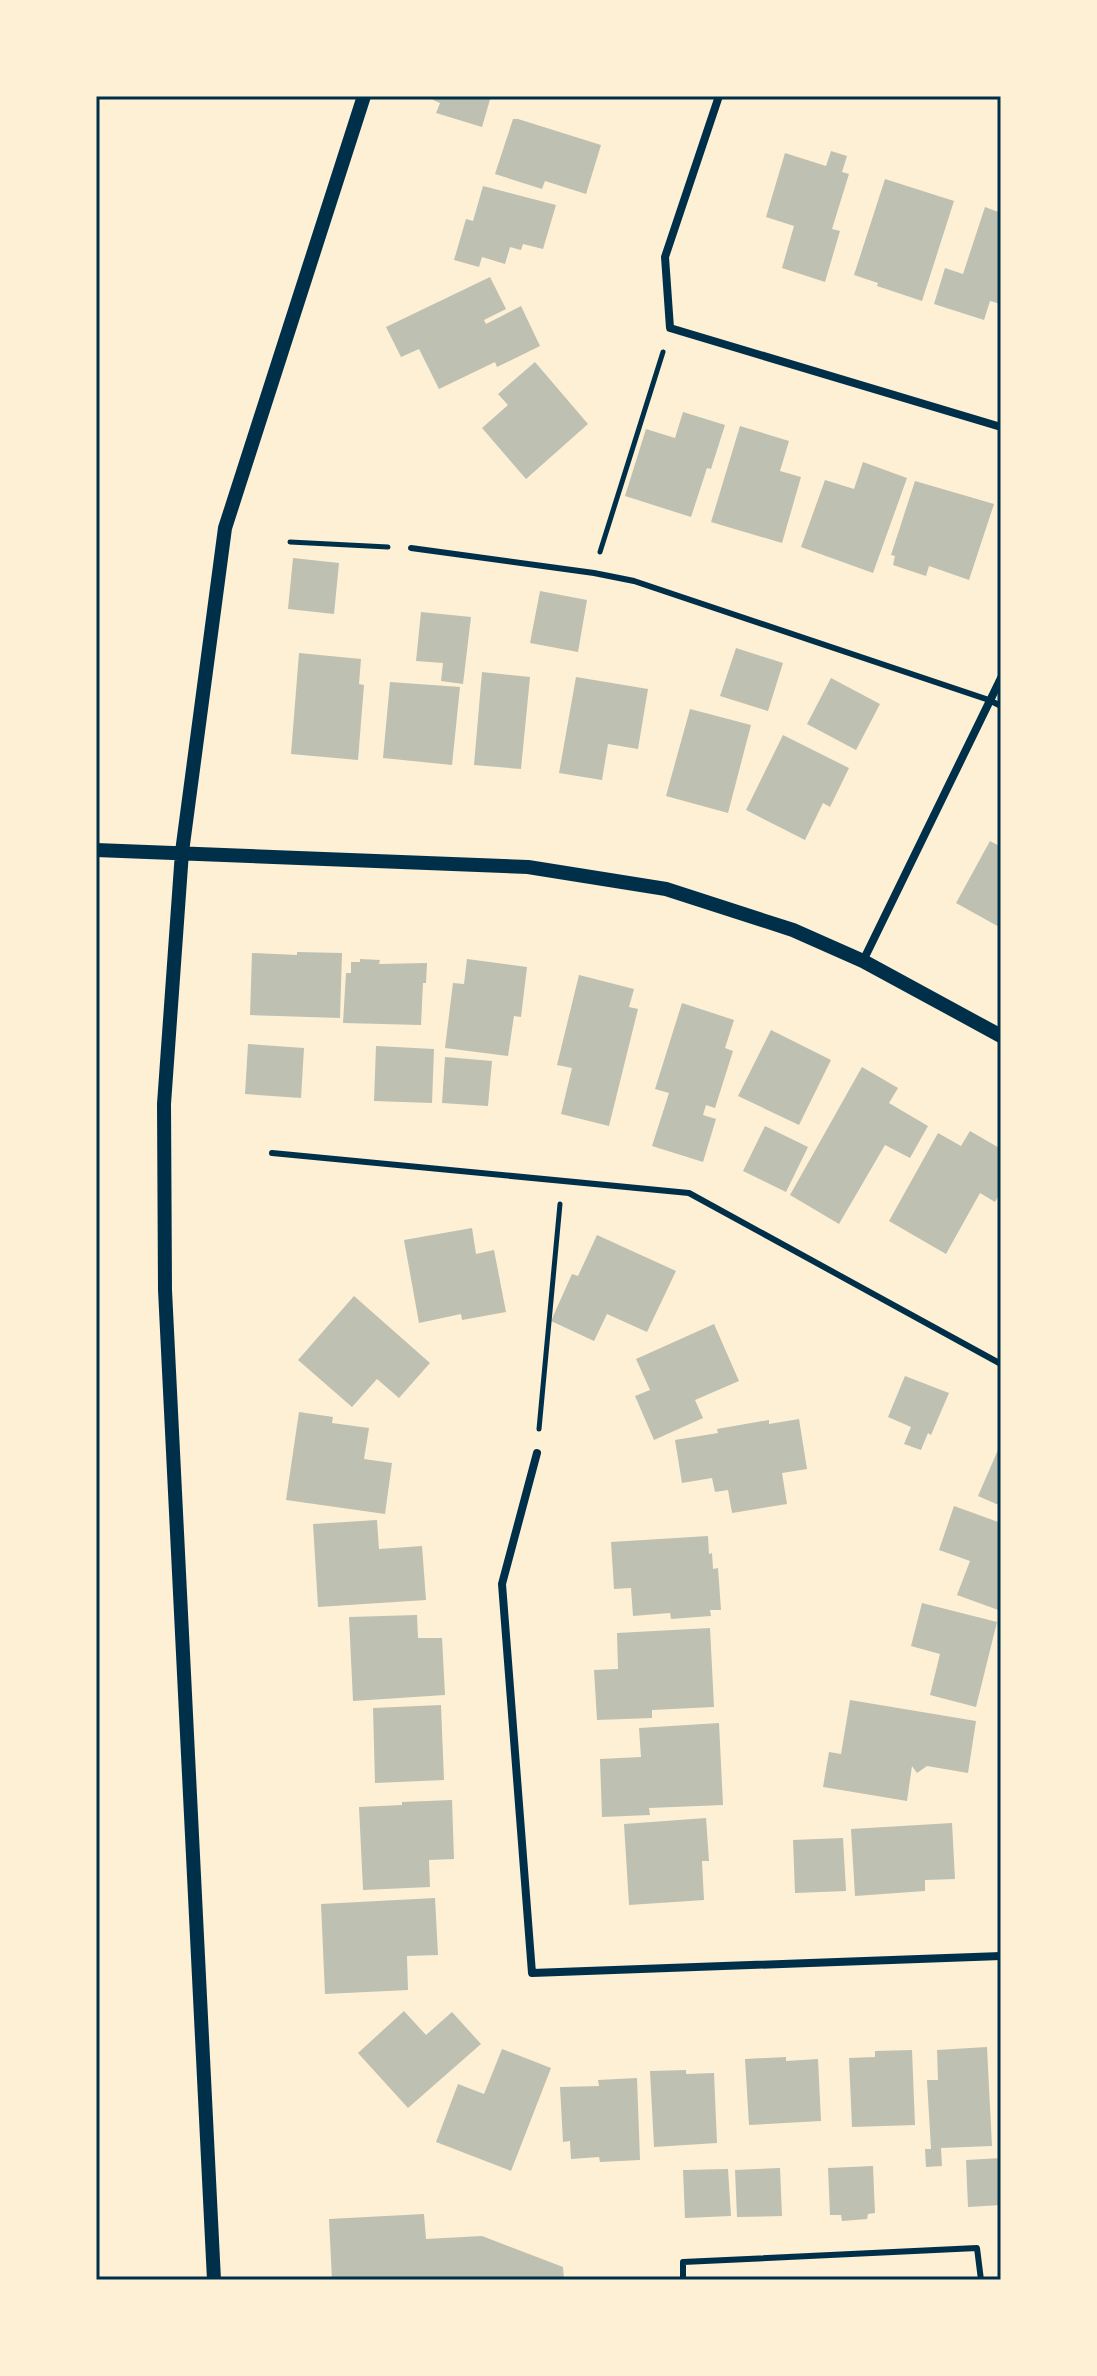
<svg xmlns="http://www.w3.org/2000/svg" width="1097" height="2376" font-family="Figtree,sans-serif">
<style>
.building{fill:#bec0b2}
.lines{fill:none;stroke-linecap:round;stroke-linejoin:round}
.path{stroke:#003049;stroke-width:5}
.service{stroke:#003049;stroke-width:6}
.minor{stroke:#003049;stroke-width:8}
.tertiary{stroke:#003049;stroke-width:14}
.neatline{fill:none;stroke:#003049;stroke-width:3}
</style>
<rect width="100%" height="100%" fill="#fdf0d5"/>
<path class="building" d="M435 96H491L482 127 436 113 440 103 433 100Z
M513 119H518L601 145 586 194 545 181 542 189 495 174Z
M831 151 847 156 842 172 849 174 832 229 840 231 825 282 782 268 794 226 766 217 785 153 826 166Z
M885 179 954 201 922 301 877 286 878 283 854 275Z
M483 186 556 205 543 249 523 244 521 250 510 247 505 264 482 257 479 267 454 260 466 219 473 221Z
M985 207 1001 213V304L990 301 984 320 934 304 945 268 963 274Z
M490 277 506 309 484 320 486 324 521 306 540 346 497 367 495 362 439 389 419 349 401 357 386 327Z
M535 362 588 424 526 479 482 428 508 405 498 394Z
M683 412 725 425 711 469 707 468 691 517 625 496 646 429 675 438Z
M740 426 789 441 780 471 801 477 782 543 711 522Z
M863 462 907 478 873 573 801 547 825 480 854 489Z
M915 481 994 504 969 580 929 566 926 576 893 565 895 556 891 555Z
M293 558 339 563 334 614 288 609Z
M540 591 587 600 578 652 530 643Z
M421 612 471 617 463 684 441 681 443 663 416 661Z
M736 648 783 663 768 711 720 696Z
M299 653 361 659 359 684 364 685 358 760 291 754Z
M482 672 530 677 521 769 474 765Z
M576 677 648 689 638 749 608 744 602 780 559 773Z
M831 678 880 704 856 750 807 724Z
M390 682 460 687 452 765 383 758Z
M690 709 751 725 728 813 666 796Z
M783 735 849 768 830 807 823 803 805 840 746 810Z
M990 841 1001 847V928L956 903Z
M297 952 342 953 340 1018 250 1015 252 953 297 955Z
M360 959 380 960 379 964 427 963 426 983H423L421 1025 343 1023 346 973H351V962H360Z
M467 959 527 967 521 1017 514 1016 508 1056 445 1048 453 983 464 984Z
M579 975 634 989 629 1007 638 1009 609 1126 561 1114 572 1068 557 1065Z
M682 1003 734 1020 725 1048 733 1051 715 1108 706 1105 703 1115 716 1119 703 1162 652 1146 669 1093 655 1089Z
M771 1030 831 1060 799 1125 738 1096Z
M248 1044 304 1048 301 1098 245 1094Z
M376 1046 434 1049 432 1103 374 1101Z
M445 1057 492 1061 488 1106 442 1103Z
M862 1067 898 1088 889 1103 928 1126 910 1158 885 1145 839 1224 790 1195Z
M765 1126 808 1147 786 1192 743 1171Z
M970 1131 1001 1149V1191L995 1202 980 1193 946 1254 889 1221 938 1133 961 1146Z
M472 1228 476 1254 494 1250 506 1312 462 1320 461 1314 419 1323 404 1240Z
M597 1235 676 1271 647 1332 607 1314 594 1341 551 1321 572 1274 578 1276Z
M354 1296 430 1363 399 1398 377 1379 352 1407 298 1360Z
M714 1324 739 1381 695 1400 703 1418 654 1440 635 1396 650 1390 636 1359Z
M905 1376 949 1393 931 1435 928 1433 921 1450 904 1444 911 1427 888 1417Z
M299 1412 333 1417 332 1423 369 1428 364 1459 392 1463 385 1514 286 1500Z
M799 1419 807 1469 782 1473 787 1504 732 1513 728 1490 715 1492 712 1478 682 1483 675 1440 718 1433 717 1429 769 1420V1424Z
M1001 1443V1506L978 1496Z
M954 1506 1001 1523V1611L957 1595 970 1561 939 1550Z
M377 1520 379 1549 422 1546 426 1600 318 1607 313 1524Z
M708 1536 709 1554 712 1553 713 1569 718 1568 721 1610H710L711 1616 671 1619 670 1613 633 1616 631 1588 614 1589 611 1542Z
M922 1603 997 1622 976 1707 930 1695 940 1654 911 1646Z
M417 1615 418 1638H442L445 1695 353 1701 349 1617Z
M710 1628 714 1707 652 1710V1718L597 1720 594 1670 618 1669 617 1633Z
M850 1700 976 1721 968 1773 927 1766 917 1773 912 1766 907 1801 823 1787 829 1752 841 1754Z
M441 1705 444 1780 375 1783 373 1708Z
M719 1723 723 1805 649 1808 650 1815 602 1817 600 1759 641 1757 639 1728Z
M452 1800 454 1859 429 1860 430 1887 363 1890 359 1807 402 1805V1802Z
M706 1818 709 1861H702L704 1900 629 1905 624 1824Z
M952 1823 955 1879 925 1880V1891L855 1896 851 1829Z
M843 1838 846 1891 795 1893 793 1840Z
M435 1898 438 1955 407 1956 408 1990 325 1994 321 1904Z
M404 2011 426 2035 452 2012 481 2044 408 2108 358 2053Z
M987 2047 992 2146 941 2148 942 2166 926 2167 925 2149H931L927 2080H938L937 2050Z
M502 2049 551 2068 511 2171 436 2142 458 2084 484 2094Z
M912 2050 915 2125 852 2127 849 2058 875 2057V2051Z
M786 2057V2061L818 2059 821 2121 749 2125 745 2059Z
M686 2070V2074L714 2073 717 2143 654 2147 650 2071Z
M637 2078 640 2160 600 2162 599 2157 571 2159 570 2141 563 2142 560 2087 599 2086 598 2080Z
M1001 2158V2205L968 2207 966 2160Z
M873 2166 875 2213 868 2214 867 2219 842 2221 841 2215H830L828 2168Z
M780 2168 782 2216 737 2217 735 2170Z
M728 2169 731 2216 685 2218 683 2170Z
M424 2214 426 2239 482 2236 563 2267 564 2280H332L329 2219Z"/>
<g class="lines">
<path class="path" d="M290 542 388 547
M600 552 663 352
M539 1429 560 1204"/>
<path class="service" d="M411 548 594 573 634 581 989 700 1001 706
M272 1153 689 1193 1001 1364
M683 2280V2262L977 2248 981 2280"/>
<path class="minor" d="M719 96 665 257 670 328 1001 427
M863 961 1001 678
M537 1453 502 1584 532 1973 1001 1956"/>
<path class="tertiary" d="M96 850 528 867 666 889 793 930 863 961 1001 1036
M214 2280 165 1290 164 1104 182 852 225 528 364 96"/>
</g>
<rect width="1097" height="2376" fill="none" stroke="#fdf0d5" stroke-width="196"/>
<rect x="98" y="98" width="901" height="2180" class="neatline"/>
</svg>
